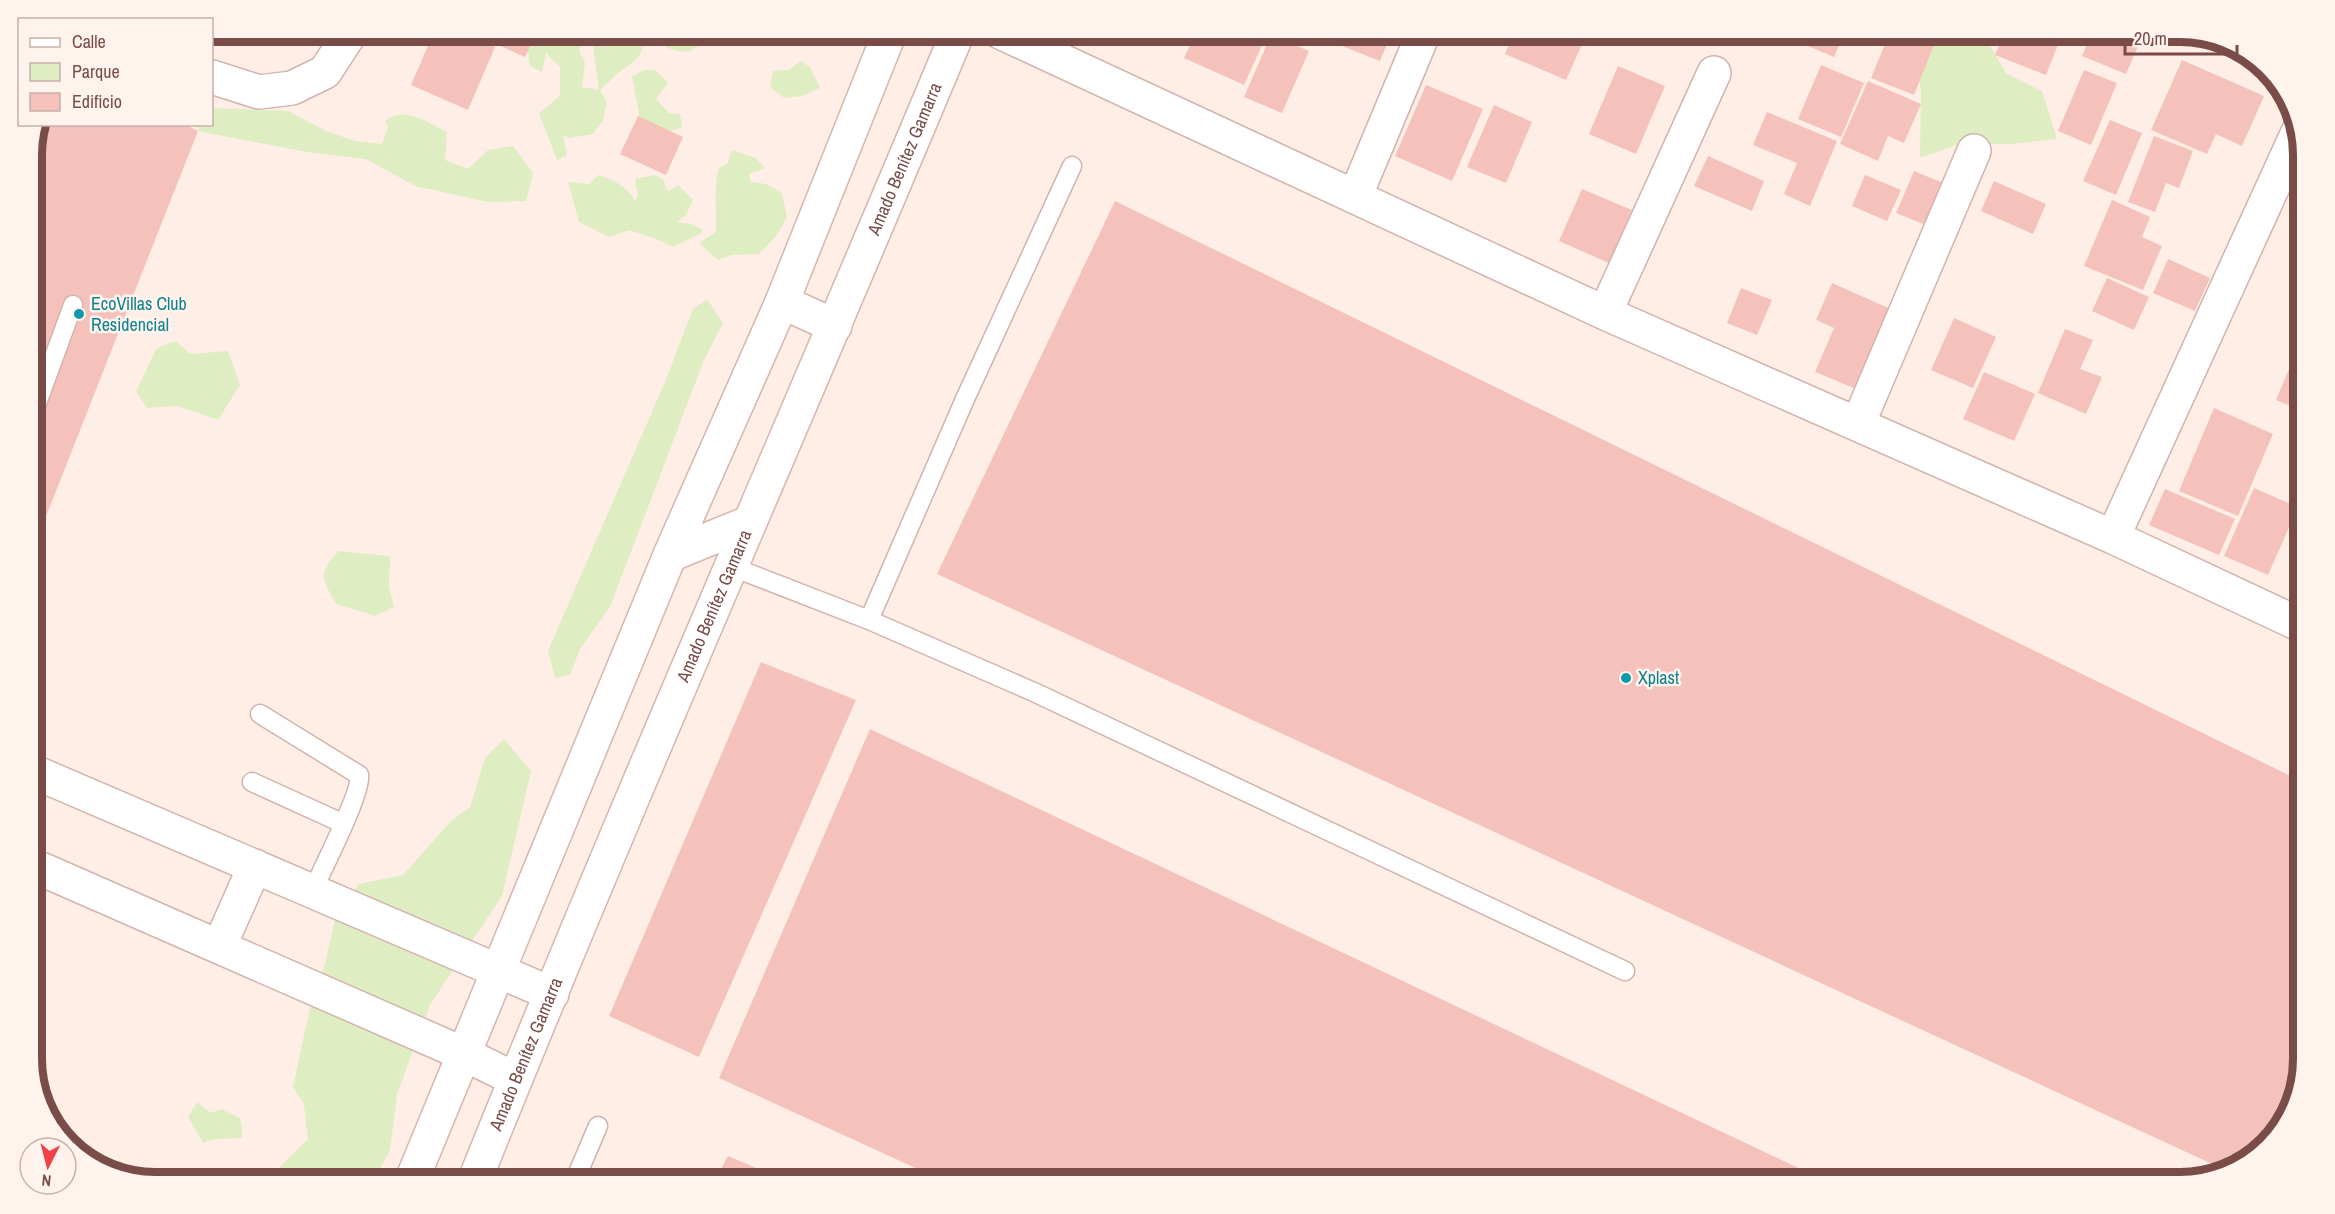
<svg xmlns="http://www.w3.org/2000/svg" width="2335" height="1214" font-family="'Archivo Narrow',sans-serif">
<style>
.green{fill:#dfedc2}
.building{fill:#f5c2bb}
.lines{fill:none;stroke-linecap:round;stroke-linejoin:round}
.lane-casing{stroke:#d3b3ad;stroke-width:21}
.street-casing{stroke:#d3b3ad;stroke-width:36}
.secondary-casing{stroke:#d9b4ac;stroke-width:36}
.lane{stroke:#fff;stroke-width:18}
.street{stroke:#fff;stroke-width:33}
.secondary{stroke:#fff;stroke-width:33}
.culture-dot{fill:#0f9aa8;stroke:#fff3ed;stroke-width:2}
.labels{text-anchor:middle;stroke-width:5;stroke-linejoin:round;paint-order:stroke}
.street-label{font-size:18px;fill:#794c48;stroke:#fff3ed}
.culture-label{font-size:18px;fill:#0d838f;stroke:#fff3ed;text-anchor:start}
.rim{fill:none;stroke:#794c48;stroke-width:8}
</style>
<rect width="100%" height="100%" fill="#feeee5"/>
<path class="green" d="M541 32H587L579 50 585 63 582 87 599 90 591 32H650L638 58 617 74 600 90 607 102 603 120 593 134 569 138 563 135 567 155 557 160 539 113 560 96V67L546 53 542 72 530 66 526 36 541 34Z
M671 32H739L740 33 732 45 710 37C693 50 688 57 666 47V34Z
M1913 32H1982L2006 73 2042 91 2057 139 2010 144H1959L1920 158 1921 92Z
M800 61 810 67 820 88 802 96 784 98 770 87 773 71 789 70Z
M644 70H654L668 82 656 99 669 113 680 114 682 127 663 134 641 125 632 76Z
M213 108 288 111 326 131 355 141 382 144 388 127 385 121C405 105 427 123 447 132L445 160 468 169 488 150 513 146 533 173 526 201 488 202 415 186 366 159 307 152 198 131V125L212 124Z
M732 150 756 158 765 168 749 174 751 182 766 184 782 193 787 218 776 236 759 254 731 255 718 260 699 243 716 232C717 210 713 189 719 168L727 164Z
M598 175C612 179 628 187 635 201L638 195 635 179 655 175 664 180 666 189 669 191 678 185 693 200 686 215 677 222 692 224 703 230 700 234 673 247 659 240 629 230 609 237 579 222 568 182 589 184Z
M707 299 723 323 704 360 610 607 580 649 570 675 555 678 548 651 665 382 693 309Z
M176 341 190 354 228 351 240 385 218 420 178 406 147 408 136 391 157 348Z
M339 551 390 556 389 587 394 607 375 616 336 604C322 578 317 573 339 551Z
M504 739 531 771 502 896 430 1005 397 1094 390 1150 373 1182H265L308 1139 304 1104 293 1087 311 1003 325 964 335 920 359 884 403 875 451 821 470 807 485 758Z
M197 1102 211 1113 222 1109 240 1118 243 1138 216 1139 203 1143 188 1117Z"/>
<path class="building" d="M434 32H461L495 47 468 110 411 85Z
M470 32H537L525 57Z
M1196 32H1268L1244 85 1184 58Z
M1336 32H1392L1380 61 1332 42Z
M1514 32H1558L1583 42 1566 80 1505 54Z
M1572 32H1588L1586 37Z
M1806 32H1845L1834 57 1801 43Z
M1890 32H1914L1936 40 1914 95 1871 78Z
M2005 32H2063L2046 75 1995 55Z
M2092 32H2144L2126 74 2082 56Z
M1271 35 1309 51 1282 113 1244 97Z
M2182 60 2264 96 2242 146 2216 134 2207 154 2151 130Z
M1821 65 1864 83 1841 137 1798 119Z
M1618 66 1665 86 1636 154 1589 134Z
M2084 70 2117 83 2091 145 2058 131Z
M1868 81 1921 104 1904 143 1888 136 1878 161 1840 144Z
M1426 85 1483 109 1452 181 1395 156Z
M1494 105 1532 122 1506 183 1467 167Z
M1767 112 1837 141 1810 206 1784 194 1797 163 1753 145Z
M638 116 683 137 666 175 620 154Z
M2110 120 2142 133 2116 195 2083 181Z
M38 124H184L198 131 32 552V147Z
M2154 136 2193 151 2179 188 2166 183 2155 212 2128 202Z
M1708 156 1764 181 1752 211 1694 186Z
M1914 171 1948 185 1931 227 1896 213Z
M1865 175 1901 190 1887 221 1852 206Z
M1994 181 2046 204 2033 234 1981 211Z
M1582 189 1632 210 1609 263 1559 241Z
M2112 200 2150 217 2142 237 2162 246 2143 290 2084 266Z
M1115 201 2303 782 2304 1059 2291 1114 2242 1166 2225 1170 937 574Z
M2168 259 2210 278 2195 311 2153 293Z
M2107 278 2149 297 2134 330 2092 311Z
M1832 283 1893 310 1859 390 1815 372 1834 328 1816 320Z
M1741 288 1772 300 1757 335 1727 323Z
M1954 318 1996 337 1973 388 1931 370Z
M2065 329 2093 340 2080 369 2102 377 2086 414 2038 393Z
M2295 355 2303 358V411L2276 400Z
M1984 372 2035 394 2014 441 1963 419Z
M2214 408 2273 434 2238 516 2179 491Z
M2254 488 2298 507 2268 575 2224 556Z
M2165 489 2235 519 2219 555 2149 525Z
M761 662 856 700 699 1057 609 1016Z
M870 729 1809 1173 1804 1182H946L719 1078Z
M728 1156 789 1182H714Z"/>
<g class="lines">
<defs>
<path id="lane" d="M32 417 73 305
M730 566 869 620 1036 693 1625 971
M869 620 965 399 1072 166
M260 714 359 775C363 790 322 870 313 890
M252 782 342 823
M574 1182 598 1126"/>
<path id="street" d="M1000 32 1605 313 2113 537 2303 626
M212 77 259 92 292 88 325 72 351 32
M1355 197 1424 32
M1605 313 1714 73
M1858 424 1974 151
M2113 537 2298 132
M32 771 552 994
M32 865 464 1054 515 1079
M219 947 255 866"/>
<g id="secondary">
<path d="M782 302 835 326"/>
<path d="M670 555 748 523"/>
<path d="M411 1182 670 555 782 302 890 32"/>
<path id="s1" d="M474 1182C629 796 798 416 958 32"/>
</g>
</defs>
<use href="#lane" class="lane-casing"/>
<use href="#street" class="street-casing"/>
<use href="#secondary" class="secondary-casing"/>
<use href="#lane" class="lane"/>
<use href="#street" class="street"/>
<use href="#secondary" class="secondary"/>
</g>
<g class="culture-dot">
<circle cx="79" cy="314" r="6"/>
<circle cx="1626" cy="678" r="6"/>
</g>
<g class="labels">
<g class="street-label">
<text dy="6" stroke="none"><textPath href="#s1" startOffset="1110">Amado Benítez Gamarra</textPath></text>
<text dy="6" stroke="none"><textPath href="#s1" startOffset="624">Amado Benítez Gamarra</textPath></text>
<text dy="6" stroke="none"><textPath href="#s1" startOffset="138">Amado Benítez Gamarra</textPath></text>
</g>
<g class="culture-label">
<text x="91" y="310">EcoVillas Club<tspan x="91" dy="21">Residencial</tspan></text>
<text x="1638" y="684">Xplast</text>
</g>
</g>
<path d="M0 0H2335V1214H0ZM155 42H2180A113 113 0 0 1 2293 155V1059A113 113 0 0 1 2180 1172H155A113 113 0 0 1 42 1059V155A113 113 0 0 1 155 42Z" fill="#fff3ed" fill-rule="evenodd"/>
<path class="rim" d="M155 42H2180A113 113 0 0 1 2293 155V1059A113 113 0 0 1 2180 1172H155A113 113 0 0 1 42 1059V155A113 113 0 0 1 155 42Z"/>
<rect x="18" y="18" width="195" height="108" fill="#fff3ed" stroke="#c9b0ab" stroke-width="1.5"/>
<rect x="30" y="38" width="30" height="9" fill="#ffffff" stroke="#c9b0ab" stroke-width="1.5"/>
<text x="72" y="48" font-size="18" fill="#794c48">Calle</text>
<rect x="30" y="63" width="30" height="18" fill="#dfedc2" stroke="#c9b0ab" stroke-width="1.5"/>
<text x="72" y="78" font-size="18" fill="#794c48">Parque</text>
<rect x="30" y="93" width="30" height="18" fill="#f5c2bb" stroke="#c9b0ab" stroke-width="1.5"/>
<text x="72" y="108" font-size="18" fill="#794c48">Edificio</text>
<g transform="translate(48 1166) rotate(186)"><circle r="28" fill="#fff3ed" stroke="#c9b0ab" stroke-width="1.5"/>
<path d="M0-4.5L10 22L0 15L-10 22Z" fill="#f04149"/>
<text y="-9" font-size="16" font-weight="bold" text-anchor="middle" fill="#794c48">N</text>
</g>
<path d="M2125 45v9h112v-9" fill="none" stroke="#794c48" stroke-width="3"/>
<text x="2134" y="45" font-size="18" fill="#794c48" stroke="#fff3ed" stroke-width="4.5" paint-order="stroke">20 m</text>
</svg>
